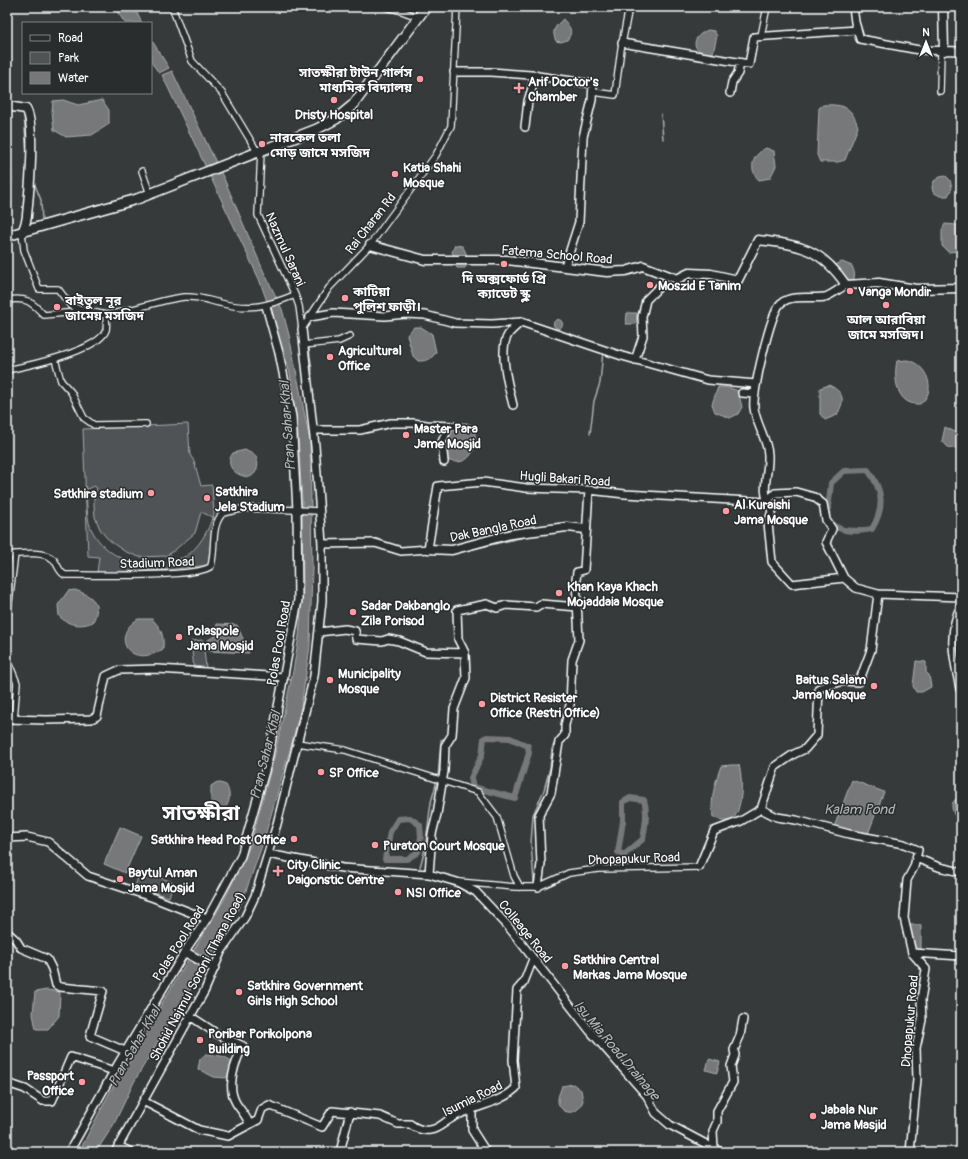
<svg xmlns="http://www.w3.org/2000/svg" width="968" height="1159" font-family="Pangolin,'Noto Sans Bengali',sans-serif">
<style>
.green{fill:#505354;stroke:#a8a9aa;fill-rule:evenodd}
.water{fill:#767879;stroke:#adaeaf}
.lines{fill:none;stroke-linecap:round;stroke-linejoin:round}
.stream{stroke:#adaeaf;stroke-width:1.5}
.canal{stroke:#767879;stroke-width:6}
.minor-casing{stroke:#fff;stroke-width:8}
.tertiary-casing{stroke:#fff;stroke-width:10}
.secondary-casing{stroke:#fff;stroke-width:11}
.trunk-casing{stroke:#fff;stroke-width:12}
.minor{stroke:#2a2d2e;stroke-width:5.5}
.tertiary{stroke:#2a2d2e;stroke-width:7}
.secondary{stroke:#2a2d2e;stroke-width:8}
.trunk{stroke:#2a2d2e;stroke-width:9}
.poi-dot{fill:#ff9aa2;stroke:#2a2d2e;stroke-width:1.5}
.labels{text-anchor:middle;stroke-width:3;stroke-linejoin:round;paint-order:stroke}
.poi-label{font-size:13px;font-weight:bold;fill:#fff;stroke:#2a2d2e;text-anchor:start}
.street-label{font-size:13px;fill:#fff;stroke:#2a2d2e}
.water-label{font-size:14px;font-style:italic;fill:#b4b5b5;stroke:#2a2d2e}
.town-label{font-size:21px;font-weight:bold;fill:#fff;stroke:#2a2d2e}
</style>
<rect width="100%" height="100%" fill="#373a3b"/>
<filter id="ink" filterUnits="userSpaceOnUse"><feTurbulence type="fractalNoise" baseFrequency=".025" numOctaves="2"/><feDisplacementMap in="SourceGraphic" scale="8" xChannelSelector="R" yChannelSelector="G"/><feConvolveMatrix kernelMatrix="1 2 1 2 8 2 1 2 1" color-interpolation-filters="sRGB"/></filter>
<g filter="url(#ink)">
<path class="green" d="M188 424 190 455 194 461 201 486 212 485 214 513 208 565 169 570 97 573 99 557 88 556 83 429ZM94 486 97 488 94 497V504L95 517 100 529 106 537 114 544 124 551 139 557 165 556 171 553 195 533 201 512 212 517C210 529 197 550 186 556 181 559 174 560 168 562V569L136 570 137 562C117 561 95 543 89 523 87 513 86 499 87 489Z
M203 640 206 668 194 669 191 641Z
M140 871 173 882 169 897 135 887Z"/>
<path class="water" d="M114 7H134L142 23H125Z
M563 19C570 27 574 31 567 40L561 42 556 41C551 30 555 27 563 19Z
M708 30 714 31 717 36 713 53C695 56 686 39 708 30Z
M151 39 169 68 159 73 151 62Z
M172 71 225 181 263 270 282 309 289 335 310 441 312 568 310 646 301 707 291 746 262 846 242 902 197 979 173 1016 134 1082 114 1124 96 1152H79L111 1090 139 1048 162 1003 224 900 250 846 275 754 293 671 299 636 303 586 302 499 298 435 290 373 274 321 259 279 162 75Z
M63 100 78 105 102 100 109 110V124L92 135 66 137 54 130 52 111 53 101Z
M823 105C844 104 852 107 858 127L845 160 838 162H820L817 155 819 108Z
M766 148 774 151 776 166 770 178 759 180C748 169 752 155 766 148Z
M7 156 11 158 12 182 10 189 7 190Z
M946 176 950 180 952 188 948 196H940L933 192 932 187 934 181 940 177Z
M945 224 957 225 961 227V251L948 252 942 246V230Z
M455 245 462 246C467 252 469 262 465 268H457C453 263 455 257 452 252Z
M842 262 852 266C855 273 856 277 851 284H847L835 265Z
M627 313H637L636 324H626Z
M553.5 324a4.5 4.5 0 1 1 9 0a4.5 4.5 0 1 1-9 0Z
M414 327H421L432 334 436 352C431 360 427 361 418 361L413 356 407 335Z
M907 360C927 364 938 391 920 404 897 406 893 379 897 361Z
M829 385C845 393 845 400 837 415L825 420 820 414V388Z
M718 387H727L738 391 742 407 738 414 730 418 715 412 712 404Z
M461 423H467L473 426C480 445 471 469 447 460 445 448 448 436 453 426Z
M945 427 961 435V450L948 447 942 441Z
M245 450 255 455C260 463 258 473 250 477 237 477 223 466 233 453Z
M75 590C93 596 102 603 93 622 81 627 69 626 59 616L58 605 68 591Z
M138 619H152C162 629 164 636 163 649 130 670 109 637 138 619Z
M217 624 237 625 249 653 207 651 208 640 216 635Z
M916 661 926 662V673L929 675 931 687 922 692H916L913 686Z
M731 765H739C743 780 743 811 731 821H722L713 817C710 800 715 782 721 766Z
M852 780 884 792 866 839 834 827Z
M217 782 226 785C231 793 231 806 221 810L213 809 211 805V786Z
M961 797V821H958C952 812 947 801 961 797Z
M120 827 141 836 125 873 104 864Z
M910 925H921V953L910 954Z
M47 990 60 992 59 1016 48 1029H36L33 1014 35 992Z
M206 1054C224 1056 240 1057 226 1078L214 1077 198 1069 200 1059Z
M709 1059 720 1062 717 1073 706 1070Z
M573 1084 581 1090 583 1101C582 1103 580 1107 578 1109 569 1117 557 1109 558 1099 558 1095 561 1090 562 1086Z"/>
<g class="lines">
<path class="stream" d="M378 79 395 57
M661 114 663 139
M24 115 27 155
M33 180 41 200 42 223
M142 309 154 306
M312 370 309 349 312 374
M590 434 594 401 600 383 603 351
M459 552 533 535
M184 674 195 675
M286 679 291 680
M438 777 441 740 446 738 449 733
M308 858 358 866
M420 867 425 849 431 802 437 781
M387 868H400
M446 882 472 894 479 900
M534 882 531 843 533 815 544 790 550 768 552 749 555 742
M525 988 530 976
M603 1052 610 1059"/>
<path class="canal" d="M868 470C883 490 885 507 872 529 855 532 839 533 827 520L831 483 844 471Z
M487 737 510 738 528 746 529 753 515 798 473 787 471 778 482 755 484 738Z
M630 798 644 800C648 813 645 826 643 839L624 855 618 852 623 821V802Z
M410 818 420 825 421 837 418 852 407 859H385L390 832 398 819Z"/>
<defs>
<path id="minor" d="M172 7 192 61 222 93 258 153
M386 7 399 10 418 17
M761 36 767 7
M940 91 941 51
M593 92 615 95 621 49 629 7
M261 152 258 215 295 295 299 306 302 329
M142 171 150 194
M22 233 24 250 39 289H58L71 306 83 310
M7 300C26 297 31 301 44 315L87 311 106 315C106 319 107 326 106 330 99 351 27 366 7 370
M106 315C133 311 158 300 184 297 200 296 206 300 220 303 250 311 267 306 295 295
M302 329 329 288 370 245 436 155 451 126 457 7
M304 345 339 341 350 336
M55 359 61 381 71 392 84 418 94 425 146 424
M7 555C20 554 44 550 54 560 58 565 59 572 65 575 88 575 200 578 211 566 216 549 210 526 223 513L246 508 319 511
M7 618 15 554
M7 654 8 661 17 683 14 719
M297 743 345 750 478 792 497 817 514 876 520 887
M459 882 515 887H538L569 873 598 869 699 867"/>
<path id="tertiary" d="M853 7 855 22 860 39 919 50 961 51
M622 43 749 64 754 37 857 30
M454 72H491L531 75 593 84 592 100 583 137 579 222 565 266
M730 93 732 82 738 73 740 63
M525 127 528 101 536 75
M310 317 333 313 385 316 406 314 425 315 455 323 492 324 521 322 622 356 708 380 756 384
M635 360 643 336 642 317 646 300 661 285
M742 393 755 394
M513 405C509 389 498 350 508 335 511 330 517 326 521 322
M313 430H360L391 423H413L427 425 453 426
M444 462 442 442 449 426
M767 502 775 493 796 492 814 497 823 504 826 520 832 529 826 542 844 578 856 588 878 594 961 597
M322 544 375 543 401 551 428 549 438 486 483 482 526 488 589 490 625 494 767 502
M844 578 792 584 772 562 768 523 772 511C759 488 769 478 768 455 768 441 756 424 754 408 752 394 770 313 781 303 793 294 813 299 825 297 832 295 840 288 846 285
M319 632 345 629 355 631 356 639 382 641 388 639 399 641 426 652 465 653
M960 689C954 658 947 635 961 605
M7 719 46 720 91 719 97 716 106 676 119 670 158 669 284 677
M761 809 775 767 794 754 805 749 817 735 819 688 844 681 859 682 871 650 878 594
M7 838 27 837 48 842 88 876 154 898 207 919
M268 854 342 868 429 874 457 882 476 892 507 925 590 1031 647 1096 656 1113 670 1125 721 1152
M916 858 939 867 961 872
M699 867 714 831 741 821 761 809 777 817 796 820 849 834 904 844 918 850 914 867 907 880 904 918 912 953 926 969 921 1000 922 1020 916 1048 917 1079 910 1152
M429 874 432 834 437 814 444 771 445 746 452 735 454 709 466 678 465 653 458 639 457 610 487 604 497 608 506 605 536 607 541 604 578 607
M538 887 541 864 539 815 551 793 559 742 565 735V725L570 705 572 660 579 640 576 580 577 572 584 570 589 490
M7 932 16 940 21 948 47 959 52 969 56 985 60 987 103 991 90 1036 125 1051
M912 953 961 956
M190 1016 219 1035 243 1046C235 1062 226 1086 236 1103 240 1110 247 1116 249 1124
M7 1083 25 1089 43 1101H52L71 1057 114 1071
M143 1101 199 1130 228 1136 258 1120 262 1109 269 1105 322 1127 332 1111 380 1116 398 1124H410C415 1128 423 1131 430 1130 439 1129 444 1122 452 1118 472 1106 498 1105 516 1088L513 1060 517 990 524 982 533 959
M472 1110V1130L486 1152
M118 1146 131 1152
M714 1149 713 1131 717 1122V1111L733 1082 731 1066 735 1055 734 1050 740 1036 743 1019
M69 1152 118 1064 189 945 207 919 241 856 268 760 298 600 297 510 292 417 279 353 266 306
M115 1152 205 990 221 952 245 917 255 896 277 824 314 676 322 601V544L315 446 302 329
M340 1152 350 1112"/>
<path id="secondary" d="M943 7 944 51
M7 106 26 109C36 124 29 195 27 215 27 221 24 227 22 233
M370 245 425 260H507L607 272 626 271 643 266 677 279 689 273 711 274 738 280 758 240C800 245 821 248 846 285L879 283 916 289 961 288
M428 549 452 550 511 534 567 527 586 529
M185 952 214 968"/>
<path id="trunk" d="M7 236 137 199 317 129 336 119 353 105 426 7"/>
</defs>
<use href="#minor" class="minor-casing"/>
<use href="#tertiary" class="tertiary-casing"/>
<use href="#secondary" class="secondary-casing"/>
<use href="#trunk" class="trunk-casing"/>
<use href="#minor" class="minor"/>
<use href="#tertiary" class="tertiary"/>
<use href="#secondary" class="secondary"/>
<use href="#trunk" class="trunk"/>
</g>
</g>
<g class="poi-dot">
<circle cx="420" cy="79" r="4"/>
<path d="M517 82h4v4h4v4h-4v4h-4v-4h-4v-4h4z"/>
<circle cx="334" cy="100" r="4"/>
<circle cx="262" cy="144" r="4"/>
<circle cx="395" cy="174" r="4"/>
<circle cx="504" cy="264" r="4"/>
<circle cx="650" cy="285" r="4"/>
<circle cx="850" cy="291" r="4"/>
<circle cx="345" cy="298" r="4"/>
<circle cx="886" cy="305" r="4"/>
<circle cx="57" cy="307" r="4"/>
<circle cx="330" cy="357" r="4"/>
<circle cx="406" cy="435" r="4"/>
<circle cx="151" cy="493" r="4"/>
<circle cx="207" cy="498" r="4"/>
<circle cx="726" cy="511" r="4"/>
<circle cx="559" cy="593" r="4"/>
<circle cx="353" cy="612" r="4"/>
<circle cx="179" cy="637" r="4"/>
<circle cx="330" cy="680" r="4"/>
<circle cx="874" cy="686" r="4"/>
<circle cx="482" cy="704" r="4"/>
<circle cx="321" cy="772" r="4"/>
<circle cx="294" cy="839" r="4"/>
<circle cx="375" cy="845" r="4"/>
<path d="M276 865h4v4h4v4h-4v4h-4v-4h-4v-4h4z"/>
<circle cx="120" cy="879" r="4"/>
<circle cx="398" cy="892" r="4"/>
<circle cx="565" cy="966" r="4"/>
<circle cx="239" cy="992" r="4"/>
<circle cx="200" cy="1040" r="4"/>
<circle cx="82" cy="1082" r="4"/>
<circle cx="813" cy="1116" r="4"/>
</g>
<g class="labels">
<g class="poi-label">
<text x="412" y="77" text-anchor="end">সাতক্ষীরা টাউন গার্লস<tspan x="412" dy="15">মাধ্যমিক বিদ্যালয়</tspan></text>
<text x="528" y="86">Arif Doctor's<tspan x="528" dy="15">Chamber</tspan></text>
<text x="334" y="119" text-anchor="middle">Dristy Hospital</text>
<text x="270" y="142">নারকেল তলা<tspan x="270" dy="15">মোড় জামে মসজিদ</tspan></text>
<text x="403" y="172">Katia Shahi<tspan x="403" dy="15">Mosque</tspan></text>
<text x="504" y="283" text-anchor="middle">দি অক্সফোর্ড প্রি<tspan x="504" dy="15">ক্যাডেট স্কুল</tspan></text>
<text x="658" y="290">Moszid E Tanim</text>
<text x="353" y="296">কাটিয়া<tspan x="353" dy="15">পুলিশ ফাড়ী।</tspan></text>
<text x="858" y="296">Vanga Mondir</text>
<text x="65" y="305">বাইতুল নূর<tspan x="65" dy="15">জামেয় মসজিদ</tspan></text>
<text x="886" y="324" text-anchor="middle">আল আরাবিয়া<tspan x="886" dy="15">জামে মসজিদ।</tspan></text>
<text x="338" y="355">Agricultural<tspan x="338" dy="15">Office</tspan></text>
<text x="414" y="433">Master Para<tspan x="414" dy="15">Jame Mosjid</tspan></text>
<text x="215" y="496">Satkhira<tspan x="215" dy="15">Jela Stadium</tspan></text>
<text x="143" y="498" text-anchor="end">Satkhira stadium</text>
<text x="734" y="509">Al Kuraishi<tspan x="734" dy="15">Jama Mosque</tspan></text>
<text x="567" y="591">Khan Kaya Khach<tspan x="567" dy="15">Mojaddaia Mosque</tspan></text>
<text x="361" y="610">Sadar Dakbanglo<tspan x="361" dy="15">Zila Porisod</tspan></text>
<text x="187" y="635">Polaspole<tspan x="187" dy="15">Jama Mosjid</tspan></text>
<text x="338" y="678">Municipality<tspan x="338" dy="15">Mosque</tspan></text>
<text x="866" y="684" text-anchor="end">Baitus Salam<tspan x="866" dy="15">Jama Mosque</tspan></text>
<text x="490" y="702">District Resister<tspan x="490" dy="15">Office (Restri Office)</tspan></text>
<text x="329" y="777">SP Office</text>
<text x="286" y="844" text-anchor="end">Satkhira Head Post Office</text>
<text x="383" y="850">Puraton Court Mosque</text>
<text x="287" y="869">City Clinic<tspan x="287" dy="15">Daigonstic Centre</tspan></text>
<text x="128" y="877">Baytul Aman<tspan x="128" dy="15">Jama Mosjid</tspan></text>
<text x="406" y="897">NSI Office</text>
<text x="573" y="964">Satkhira Central<tspan x="573" dy="15">Markas Jama Mosque</tspan></text>
<text x="247" y="990">Satkhira Government<tspan x="247" dy="15">Girls High School</tspan></text>
<text x="208" y="1038">Poribar Porikolpona<tspan x="208" dy="15">Building</tspan></text>
<text x="74" y="1080" text-anchor="end">Passport<tspan x="74" dy="15">Office</tspan></text>
<text x="821" y="1114">Jabala Nur<tspan x="821" dy="15">Jama Masjid</tspan></text>
</g>
<g class="street-label">
<text transform="translate(370 223) rotate(-52)" y="5">Rai Charan Rd</text>
<text transform="translate(286 249) rotate(66)" y="5">Nazmul Sarani</text>
<text transform="translate(557 254) rotate(5)" y="5">Fatema School Road</text>
<text transform="translate(565 478) rotate(4)" y="5">Hugli Bakari Road</text>
<text transform="translate(493 528) rotate(-12)" y="5">Dak Bangla Road</text>
<text transform="translate(157 562) rotate(-2)" y="5">Stadium Road</text>
<text transform="translate(278 643) rotate(-80)" y="5">Polas Pool Road</text>
<text transform="translate(634 858) rotate(-2)" y="5">Dhopapukur Road</text>
<text transform="translate(526 931) rotate(51)" y="5">Colleage Road</text>
<text transform="translate(178 943) rotate(-58)" y="5">Polas Pool Road</text>
<text transform="translate(197 976) rotate(-62)" y="5">Shohid Najmul Soroni (Thana Road)</text>
<text transform="translate(909 1021) rotate(-85)" y="5">Dhopapukur Road</text>
<text transform="translate(472 1098) rotate(-26)" y="5">Isumia Road</text>
</g>
<g class="water-label">
<text transform="translate(287 426) rotate(-94)" y="5">Pran Sahar Khal</text>
<text transform="translate(265 755) rotate(-76)" y="5">Pran Sahar Khal</text>
<text x="859" y="814">Kalam Pond</text>
<text transform="translate(134 1046) rotate(-60)" y="5">Pran Sahar Khal</text>
<text transform="translate(617 1050) rotate(50)" y="5">Isu Mia Road Drainage</text>
</g>
<g class="town-label">
<text x="201" y="820">সাতক্ষীরা</text>
</g>
</g>
<rect width="968" height="1159" fill="none" stroke="#2a2d2e" stroke-width="24"/>
<rect x="12" y="12" width="944" height="1135" fill="none" stroke="#fff" stroke-width="1.5" filter="url(#ink)"/>
<rect x="22" y="22" width="130" height="72" fill="#2a2d2e" stroke="#7f8182"/>
<rect x="30" y="35" width="20" height="6" fill="#2a2d2e" stroke="#7f8182"/>
<text x="58" y="42" font-size="12" fill="#ffffff">Road</text>
<rect x="30" y="52" width="20" height="12" fill="#505354" stroke="#7f8182"/>
<text x="58" y="62" font-size="12" fill="#ffffff">Park</text>
<rect x="30" y="72" width="20" height="12" fill="#767879" stroke="#7f8182"/>
<text x="58" y="82" font-size="12" fill="#ffffff">Water</text>
<g transform="translate(926 42)" stroke="#2a2d2e" stroke-width="3" paint-order="stroke">
<path d="M0-3L7 15L0 10L-7 15Z" fill="#ffffff"/>
<text y="-6" font-size="11" font-weight="bold" text-anchor="middle" fill="#ffffff">N</text>
</g>
</svg>
